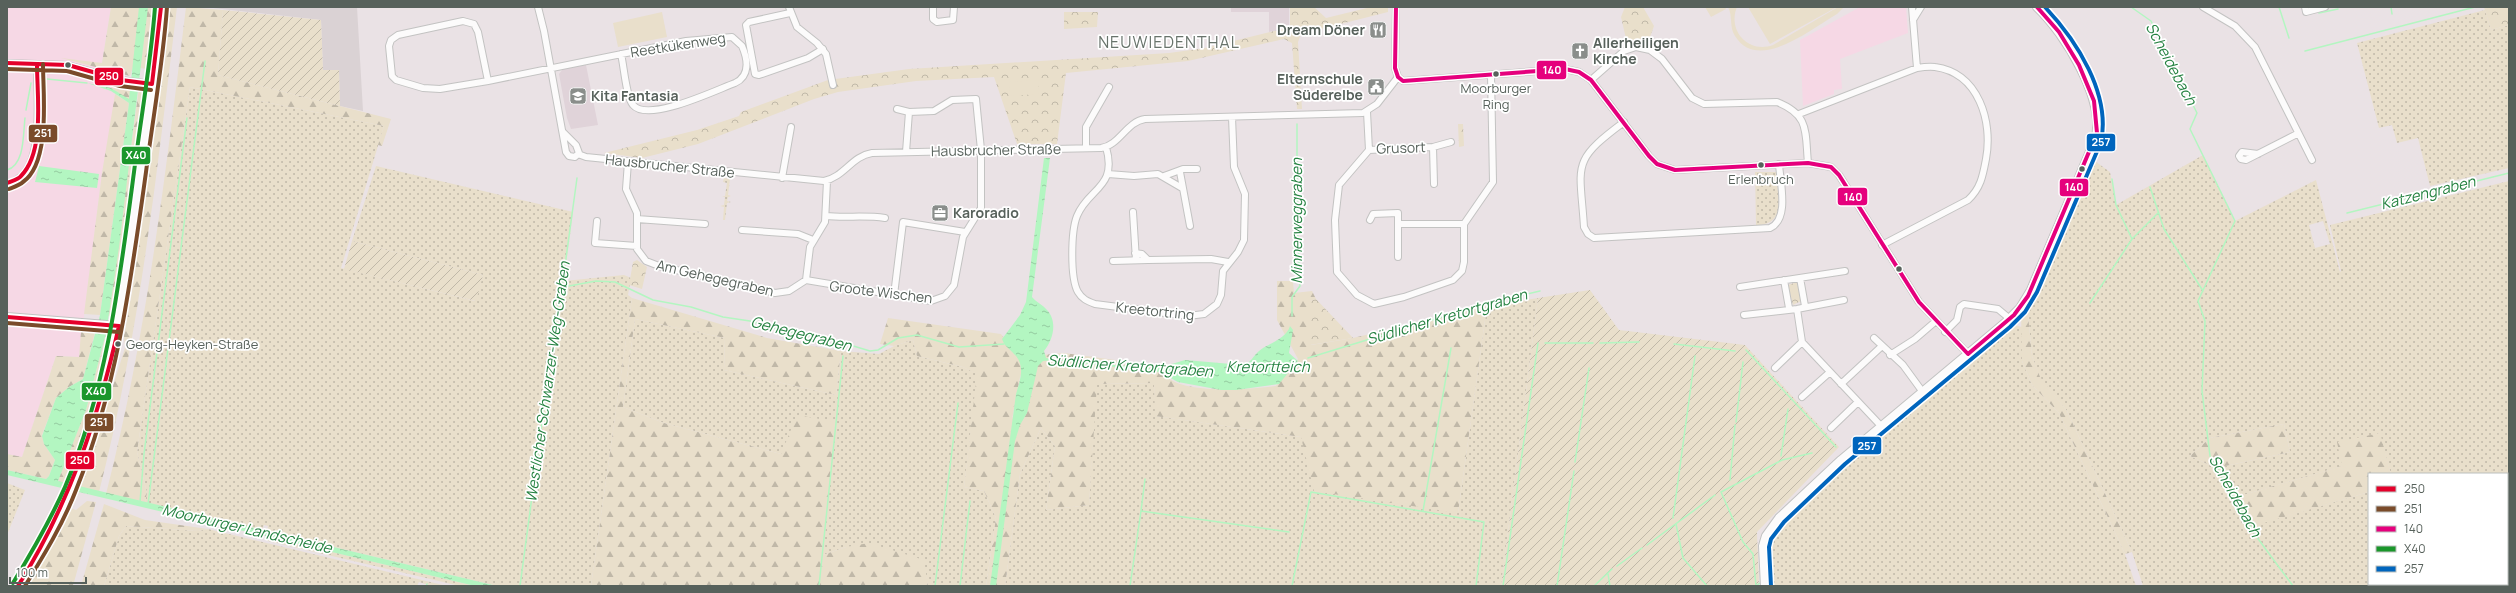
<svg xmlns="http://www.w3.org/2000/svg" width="2516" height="593" font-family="Manrope,sans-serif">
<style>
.commercial{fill:#f6d8e5}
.industrial{fill:#dad2d4}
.education{fill:#e0d3d9}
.grass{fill:url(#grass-dots);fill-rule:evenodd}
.forest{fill:url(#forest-firs)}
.park{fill:url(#park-crowns)}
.garden{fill:url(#garden-furrows)}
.pitch{fill:#e9dfcb}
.water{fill:url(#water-ripples)}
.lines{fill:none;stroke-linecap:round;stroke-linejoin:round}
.stream{stroke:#b3f6c1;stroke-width:1.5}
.minor-casing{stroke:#c3c3c2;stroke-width:8}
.secondary-casing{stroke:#c2c3c2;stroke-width:10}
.minor{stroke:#fcfbfb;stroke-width:6}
.secondary{stroke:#fcfbfb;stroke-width:8}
.bus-1-casing{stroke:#fff;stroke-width:7}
.bus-2-casing{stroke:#fff;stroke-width:7}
.bus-3-casing{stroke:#fff;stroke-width:7}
.bus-4-casing{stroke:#fff;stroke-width:7}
.bus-5-casing{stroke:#fff;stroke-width:7}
.bus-1{stroke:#e4002b;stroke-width:4}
.bus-2{stroke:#7a4b2a;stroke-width:4}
.bus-3{stroke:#e5007d;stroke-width:4}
.bus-4{stroke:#1a962b;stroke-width:4}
.bus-5{stroke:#0065bd;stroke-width:4}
.bus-dot{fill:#57615b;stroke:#fff;stroke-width:1.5}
.labels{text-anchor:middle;stroke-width:3.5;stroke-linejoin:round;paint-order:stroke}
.bus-label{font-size:13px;fill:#57615b;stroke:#fff}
.poi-label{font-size:14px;font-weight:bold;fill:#57615b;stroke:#fff;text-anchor:start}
.street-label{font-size:14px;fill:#57615b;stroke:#fff}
.water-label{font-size:15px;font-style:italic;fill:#258241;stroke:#fff}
.quarter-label{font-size:16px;letter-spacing:1px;fill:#68736b;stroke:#fff}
.line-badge{stroke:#fff;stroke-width:1.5}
.badge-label{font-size:11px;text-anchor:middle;font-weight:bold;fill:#fff}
</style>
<defs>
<pattern id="grass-dots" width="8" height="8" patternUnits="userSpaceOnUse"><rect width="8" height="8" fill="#e9dfcb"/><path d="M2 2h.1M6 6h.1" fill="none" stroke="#c0b8a8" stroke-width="1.8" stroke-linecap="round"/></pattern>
<pattern id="forest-firs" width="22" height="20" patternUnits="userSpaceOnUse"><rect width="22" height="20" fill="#e9dfcb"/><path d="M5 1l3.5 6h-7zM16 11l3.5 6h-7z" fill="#c0b8a8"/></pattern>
<pattern id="park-crowns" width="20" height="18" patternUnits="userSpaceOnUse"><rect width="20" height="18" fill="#e9dfcb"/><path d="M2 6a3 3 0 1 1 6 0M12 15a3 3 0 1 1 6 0" fill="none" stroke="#c0b8a8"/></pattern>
<pattern id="garden-furrows" width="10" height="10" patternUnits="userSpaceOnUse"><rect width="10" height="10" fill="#e9dfcb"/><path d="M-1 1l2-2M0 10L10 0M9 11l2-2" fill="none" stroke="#c0b8a8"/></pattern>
<pattern id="water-ripples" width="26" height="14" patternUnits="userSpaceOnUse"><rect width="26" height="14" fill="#b3f6c1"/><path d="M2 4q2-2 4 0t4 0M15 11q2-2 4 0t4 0" fill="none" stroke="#94cba0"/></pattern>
</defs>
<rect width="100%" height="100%" fill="#eae2e5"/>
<path class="commercial" d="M7 7H111L101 68 120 74 102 173 79 357 56 356 22 457 7 454Z
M1860 7H1906L1908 33 1840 59 1842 89 1834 90V94L1803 106 1800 40Z"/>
<path class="industrial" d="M204 7H357L363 111 340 106 339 71 323 70 321 20Z"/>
<path class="education" d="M1289 7V27L1269 32V12H1231V8Z
M586 65 598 125 571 129 567 118 559 74 563 69Z"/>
<path class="grass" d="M2485 10 2491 30 2509 25V168L2430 186 2418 138 2397 143 2392 125 2379 128 2357 43Z
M190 87 384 126 341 268 475 301 483 275 352 241 376 166 573 212 564 281 624 275 631 278 628 295 632 298 591 586H497L267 531 268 526 264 525 262 530 145 502 147 493 137 452Z
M2203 155 2235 221 2316 180 2340 272 2341 271 2330 225 2509 181V525H2507V474H2391L2379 433 2343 466 2233 498 2251 526 2369 492V584H2485V586H2143L2132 552 2067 411 2040 378 2032 356 2027 304 2049 248 2092 159 2110 172 2116 205ZM2323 221 2330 244 2315 248 2309 225ZM2284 424 2290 452 2216 468 2190 456 2210 438Z
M1755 172H1776C1777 194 1788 225 1756 225Z
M724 178 730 179 728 195 731 196 728 197 727 201 731 202 727 203 725 220H723L724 207 720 206 724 205 725 197 722 196H725L727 183 723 182Z
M1538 298 1501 586H1005L1020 474 1041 428 1055 446 1046 510 1089 505 1096 384 1154 383 1156 416 1301 437 1458 513 1487 306Z
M635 319 725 338 724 370 836 395 841 351 879 354 894 346 913 340 917 356 963 367 978 374 964 487 984 491 996 518 986 586H928L923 560 846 547 823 555 781 454 664 423 623 407Z
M2014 325 2022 327V361L2032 385 2059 413 2125 554 2136 586H1771C1769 555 1764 547 1785 522L1887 431Z
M7 483 25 490 7 535Z
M126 526 198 531 208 529 447 586H431L419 582 417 586H104L119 536Z
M266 536 475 586H460L268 541 265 539Z"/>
<path class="forest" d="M111 7H153L147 69 133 67 130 76 61 58 102 63Z
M166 7H177C157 170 140 333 99 492L77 486 94 446 125 348 124 336 132 292 160 77Z
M186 7 223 10 218 75 391 119 382 146 378 145 384 126 190 87 137 452 147 493 145 502 106 494C147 334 166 171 186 7Z
M115 84 131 86 129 100 111 88Z
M139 88 143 93 120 272 112 316H108Z
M115 94 129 103 100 315 84 314 102 173Z
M1277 281H1293L1294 293 1312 291 1316 299 1310 301 1311 345 1353 338 1487 306 1458 513 1314 491 1301 437 1155 416 1154 383 1097 384 1089 505 1046 510 1055 446 1041 428 1020 474 1005 586H986L996 518 984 491 964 487 977 374 963 367 917 356 913 340 894 346 880 344 888 318 1001 334 1025 365 1020 377 1012 419 1041 355 1064 353 1159 366C1161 369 1163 374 1166 376 1184 395 1252 389 1276 386L1298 359 1277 320Z
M632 298 767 338 841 351 836 395 724 370 725 338 635 319 623 407 664 423 781 454 797 415 836 422 823 555 846 547 869 543 924 560 928 586H591Z
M2027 304 2032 356 2040 377 2067 411 2132 552 2125 554 2059 413 2032 385 2022 361 2021 311Z
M81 332H95L83 379 69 387 56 398 42 435 44 444 55 460 49 476 46 479 7 470V454L22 457 56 356 79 357Z
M106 333 109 339 90 410 64 483 60 482 58 479 86 410Z
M2284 424 2290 452 2216 468 2190 456 2210 438Z
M2380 433 2391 474H2369V492L2250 527 2233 498 2342 466 2337 442Z
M87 501 96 502 73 586H24L67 507 76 510Z
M104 504 145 520 208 529 198 531 126 526 119 536 104 586H81Z
M2507 525H2509V586H2485V584H2507Z"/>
<path class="park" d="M1290 7H1314L1326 18 1371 7H1388V12L1301 34 1298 42 1302 109H1297L1292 43 1284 39 1188 61 1066 73 1057 144H1017L994 77 916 81 838 92 814 99 698 144 642 158 604 153 697 130 739 116 741 112 828 80 909 69 1169 53 1205 48 1290 27Z
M1625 7H1643L1654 26 1649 40 1627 43 1621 17Z
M2484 7H2509V25L2491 30Z
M1064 12H1098L1097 27 1064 29Z
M1458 124H1463L1464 146 1459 147Z
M637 260 647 267 642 289 629 285 633 262Z
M1797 282 1801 301 1793 305 1788 285Z
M1316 299 1353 338 1310 345V301Z"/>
<path class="garden" d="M223 10 321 20 323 70H339L340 106 218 75Z
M352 241 483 275 476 301 344 269Z
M1590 290 1619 330 1745 345 1839 447 1757 532 1759 586H1501L1538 298Z"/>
<path class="pitch" d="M1705 7H1725L1726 9 1711 17Z
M1728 7H1737C1727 31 1749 54 1773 45L1838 7H1844L1837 14C1811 29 1758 73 1735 36 1729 27 1733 16 1728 7Z
M1748 7H1834L1835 8 1770 44Z
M662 12 667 37 618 47 613 23Z
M1038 80 1039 94 1010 96 1009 82Z"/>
<path class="water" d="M139 7H148L119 247 106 333 86 410 58 481 497 586H475L7 475V470L46 479 49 476 55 460 44 444 42 436 56 398 69 387 83 379 100 315 129 103 111 91 87 83 111 88 129 99Z
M1044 158H1050L1032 297C1036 302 1043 305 1047 310 1058 322 1053 340 1044 351L1046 358 1155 369 1185 360 1243 365C1251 363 1253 356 1259 351 1269 343 1286 339 1290 326L1293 330 1289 353 1298 361 1279 384 1236 390H1221L1178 382 1159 372 1054 360 1043 361 1038 366 1027 413 1020 425 1015 441 996 586H990L1016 394C1020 381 1026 365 1014 354 1009 348 1005 347 1002 339L1020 315 1026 302Z
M39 166 99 174 97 188 35 182Z"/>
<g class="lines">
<path class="stream" d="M2131 7 2151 21 2197 113 2190 129 2235 221 2198 301 2205 321 2202 391 2210 456 2256 536 2293 586
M2279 7 2289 38
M2391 7 2392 14
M2319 13 2338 9
M2305 51 2475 7
M47 79 87 83
M26 110 31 83
M7 170C25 165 23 134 25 118
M2112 179 2116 205 2132 239
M2150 187 2164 229 2203 291
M2347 213 2509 173
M563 280 569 286 596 281 615 282 653 300 691 307 723 317 750 321 780 330 830 339 870 351 878 350 898 338 917 335 959 347 1004 344
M2090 303 2132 239 2158 213
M1292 316V297L1300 286 1297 217V124
M1545 343H1593
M1600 343 1639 342
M1674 344 1735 351
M1746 350 1836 447
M1308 358 1481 305 1540 291
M1736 422 1743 362
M1781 456 1788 409
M1575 462 1589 368
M1730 480 1735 425
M1810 494 2014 323
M140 502 144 454 187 118
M148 504 205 61
M1141 511 1145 479
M1423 511 1451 348
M1673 518 1695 356
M1676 524 1683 558 1707 586
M1647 545 1715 495
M1767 554C1768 535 1782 523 1794 509
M1617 566 1642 548
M1768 572 1769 586
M1608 574 1610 586
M426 586 427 584
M520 586 559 295 563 280 577 178
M819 586 843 356
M935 586 958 403
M960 586 970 501
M1130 586 1141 511 1289 532
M1292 586 1311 492 1484 522 1476 586
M1503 586 1538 343
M1557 586 1574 471
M1594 586 1612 569
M1756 586 1753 554 1743 542 1721 492 1782 460 1812 453
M1756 586 1760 583"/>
<defs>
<path id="minor" d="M538 7 544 31 566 152 569 156 575 157 579 153 576 145 563 132
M789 7 797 27 817 43 826 54 833 85
M933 7V19L937 22 953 20 954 7
M1396 7 1395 68 1398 77 1403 81 1565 69 1579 72 1591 80 1649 156 1657 164 1675 170 1808 163 1831 167 1839 175 1919 302 1968 354
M1912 7 1917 68
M2203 7 2235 26 2255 47 2312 160
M2305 7 2306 12 2325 7
M790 13 749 22 746 25 755 74 759 75 808 58 823 49
M1913 20 1921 7
M7 63 68 65 121 80 152 84
M1591 80 1624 51 1636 47 1650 50 1662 59 1692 98 1704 104 1777 102C1810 115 1805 132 1808 163
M488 81 440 89 423 88 396 80 392 76 389 46 391 40 398 35 463 21 474 24 478 32 488 81 686 41 732 37 742 46C748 60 750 76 735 83 716 90 648 123 633 105 626 97 624 66 621 54
M1367 112 1369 150 1339 185 1335 220 1337 272 1357 295 1374 304 1404 297 1453 280 1462 271 1464 262V224L1493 182 1491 75
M1799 114 1917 68C1923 67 1929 66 1935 67 1979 73 1993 122 1986 159 1983 175 1981 188 1968 200L1882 245
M1624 122C1570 162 1580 164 1584 227L1588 234 1594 238 1770 228C1790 219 1780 182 1779 164
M1106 147C1118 188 1088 188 1077 216 1071 231 1070 278 1078 292 1082 299 1087 301 1095 304L1188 316 1204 314 1217 304 1221 295 1223 271 1238 252 1244 240 1245 194 1234 167 1232 117
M1433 147 1434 184
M1086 148V127L1109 87
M1369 150 1433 147 1451 142
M906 152 909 112
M578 154 586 157 824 181C844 177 852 156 872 153L1101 148C1120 145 1126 122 1145 119L1363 113 1377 104 1398 77
M2258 154 2242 152 2239 156 2241 159 2246 160 2297 134
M628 162 626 189 637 213V249L646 261 659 266 775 293 789 291 806 280 810 247 825 222 827 181
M1180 172 1190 226
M1108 174 1134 176 1158 174 1182 188
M1164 176 1183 169H1197
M782 178 791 127
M7 183C48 178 36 92 37 64
M1133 212 1136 260
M826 216C846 218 865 215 885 218
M637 219 705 224
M1370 220 1373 214 1398 213V257
M597 221 595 243 637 246
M1398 224H1464
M742 230 798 234 813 240
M1135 253 1142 254 1148 260 1211 259 1228 262
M1113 261 1148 260
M1800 278 1805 306
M806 280 931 301 945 296 954 285 963 237 981 208V150L976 99 952 100 934 111 909 112 897 109
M1784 280 1789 308
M1740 287 1845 271
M894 295 903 222 965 232
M1797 309 1802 342
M1744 315 1797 309 1844 300
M1945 332 1957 320 1960 307 1964 304 1998 309 2010 319
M1874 338 1903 365 1922 391
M1890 355 1915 339 1936 321
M1775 368 1802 342 1881 426
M1841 384 1882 346
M1802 397 1830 372
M1831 428 1858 402"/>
<path id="secondary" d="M7 317 119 326
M18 586C103 461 121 318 140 172 147 118 158 62 161 7
M1765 586 1763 546 1766 536 1779 518 1841 460 2006 322 2020 308 2031 290 2095 140C2107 102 2065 33 2037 7"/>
</defs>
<use href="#minor" class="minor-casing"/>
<use href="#secondary" class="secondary-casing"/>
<use href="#minor" class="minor"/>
<use href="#secondary" class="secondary"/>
<defs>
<path id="bus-1" d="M7 63 68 65 121 80 152 84
M152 84 161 7
M7 183C11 181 18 180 21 176 45 152 37 96 37 64
M7 317 119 326
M18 586C69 505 98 419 119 326"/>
<path id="bus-2" d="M7 69 67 71 120 86 151 90
M9 189C14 187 20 185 23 182 51 162 43 94 43 64
M7 323 119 332
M25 586C44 555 63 524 76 490 117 388 131 280 146 172 153 117 163 63 167 7"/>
<path id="bus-3" d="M1396 7 1395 68 1398 77 1403 81 1565 69 1579 72 1591 80 1649 156 1657 164 1675 170 1808 163 1831 167 1839 175 1919 302 1968 354
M1968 354 2014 315 2028 296 2097 133 2094 101 2079 65 2059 32 2037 7"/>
<path id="bus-4" d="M13 583C32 552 50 521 65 487 107 388 120 278 134 172 141 117 151 62 155 7"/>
<path id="bus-5" d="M1771 586 1769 547 1771 539 1784 522 1845 464 2010 327 2025 312 2037 292 2101 142C2111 94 2077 41 2045 7"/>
</defs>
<use href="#bus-1" class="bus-1-casing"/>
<use href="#bus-2" class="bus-2-casing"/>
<use href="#bus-3" class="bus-3-casing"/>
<use href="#bus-4" class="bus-4-casing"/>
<use href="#bus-5" class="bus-5-casing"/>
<use href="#bus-1" class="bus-1"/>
<use href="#bus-2" class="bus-2"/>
<use href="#bus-3" class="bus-3"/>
<use href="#bus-4" class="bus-4"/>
<use href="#bus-5" class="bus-5"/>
</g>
<defs>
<symbol id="restaurant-square" viewBox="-11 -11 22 22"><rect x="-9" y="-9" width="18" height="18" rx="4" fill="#8a8e8b" stroke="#fff"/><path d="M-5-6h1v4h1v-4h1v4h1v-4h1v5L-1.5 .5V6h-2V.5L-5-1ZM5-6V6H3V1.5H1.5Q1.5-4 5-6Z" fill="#fff"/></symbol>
<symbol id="church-square" viewBox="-11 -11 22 22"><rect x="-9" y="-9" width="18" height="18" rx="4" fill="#8a8e8b" stroke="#fff"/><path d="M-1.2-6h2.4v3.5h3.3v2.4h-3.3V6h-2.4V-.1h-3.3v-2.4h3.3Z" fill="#fff"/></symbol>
<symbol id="civic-square" viewBox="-11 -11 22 22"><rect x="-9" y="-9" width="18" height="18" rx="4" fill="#8a8e8b" stroke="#fff"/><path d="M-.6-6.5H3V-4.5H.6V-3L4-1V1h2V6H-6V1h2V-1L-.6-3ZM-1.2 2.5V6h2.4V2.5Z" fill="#fff"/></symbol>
<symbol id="school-square" viewBox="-11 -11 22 22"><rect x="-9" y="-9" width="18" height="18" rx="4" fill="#8a8e8b" stroke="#fff"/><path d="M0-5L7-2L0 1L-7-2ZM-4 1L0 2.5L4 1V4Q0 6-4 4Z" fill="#fff"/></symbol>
<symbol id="office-square" viewBox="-11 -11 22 22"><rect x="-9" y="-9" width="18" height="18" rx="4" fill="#8a8e8b" stroke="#fff"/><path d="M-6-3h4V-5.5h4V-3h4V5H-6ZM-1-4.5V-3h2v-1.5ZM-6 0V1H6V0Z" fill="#fff"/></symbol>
</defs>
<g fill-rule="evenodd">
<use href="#restaurant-square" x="1368" y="20" width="20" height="20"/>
<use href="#church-square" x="1570" y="41" width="20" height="20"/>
<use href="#civic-square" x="1366" y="77" width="20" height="20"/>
<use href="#school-square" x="568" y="86" width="20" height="20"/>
<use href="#office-square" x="930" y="203" width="20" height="20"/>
</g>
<g class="bus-dot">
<circle cx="68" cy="65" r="3.5"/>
<circle cx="1496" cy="74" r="3.5"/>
<circle cx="1761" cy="165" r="3.5"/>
<circle cx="2082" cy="169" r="3.5"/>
<circle cx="1899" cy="269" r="3.5"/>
<circle cx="118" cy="344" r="3.5"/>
</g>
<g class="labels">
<g class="bus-label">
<text x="1496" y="93">Moorburger<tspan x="1496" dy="16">Ring</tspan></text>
<text x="1761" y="184">Erlenbruch</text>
<text x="126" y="349" text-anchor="start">Georg-Heyken-Straße</text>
</g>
<g class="poi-label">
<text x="1365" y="35" text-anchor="end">Dream Döner</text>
<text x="1593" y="48">Allerheiligen<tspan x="1593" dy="16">Kirche</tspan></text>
<text x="1363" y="84" text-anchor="end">Elternschule<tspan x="1363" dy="16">Süderelbe</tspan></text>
<text x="591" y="101">Kita Fantasia</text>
<text x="953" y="218">Karoradio</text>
</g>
<g class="street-label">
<text transform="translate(678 45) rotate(-9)" y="5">Reetkükenweg</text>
<text transform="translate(1401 148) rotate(-2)" y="5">Grusort</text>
<text transform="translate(996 150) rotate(-1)" y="5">Hausbrucher Straße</text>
<text transform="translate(670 166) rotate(6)" y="5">Hausbrucher Straße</text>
<text transform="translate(715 278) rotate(13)" y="5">Am Gehegegraben</text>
<text transform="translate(881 292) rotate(7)" y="5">Groote Wischen</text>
<text transform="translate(1155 311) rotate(6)" y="5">Kreetortring</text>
</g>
<g class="water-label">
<text transform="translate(2171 64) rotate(62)" y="5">Scheidebach</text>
<text transform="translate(2428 193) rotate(-14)" y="5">Katzengraben</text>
<text transform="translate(1297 221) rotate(-90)" y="5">Minnerweggraben</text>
<text transform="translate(1447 317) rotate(-16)" y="5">Südlicher Kretortgraben</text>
<text transform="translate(801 334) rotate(14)" y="5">Gehegegraben</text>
<text transform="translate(1130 366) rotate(4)" y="5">Südlicher Kretortgraben</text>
<text x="1268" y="372">Kretortteich</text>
<text transform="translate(548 382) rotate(-82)" y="5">Westlicher Schwarzer-Weg-Graben</text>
<text transform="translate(2235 496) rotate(61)" y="5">Scheidebach</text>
<text transform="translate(247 529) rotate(13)" y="5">Moorburger Landscheide</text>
</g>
<g class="quarter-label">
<text x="1169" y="48">NEUWIEDENTHAL</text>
</g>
</g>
<g class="line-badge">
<rect x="1536" y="60" width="31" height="20" rx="4" fill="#e5007d"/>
<rect x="94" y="67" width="30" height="19" rx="4" fill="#e4002b"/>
<rect x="28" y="124" width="30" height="19" rx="4" fill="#7a4b2a"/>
<rect x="2086" y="133" width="30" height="19" rx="4" fill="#0065bd"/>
<rect x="121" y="146" width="30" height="19" rx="4" fill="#1a962b"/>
<rect x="2059" y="178" width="30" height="19" rx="4" fill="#e5007d"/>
<rect x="1837" y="187" width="31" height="19" rx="4" fill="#e5007d"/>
<rect x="81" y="382" width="31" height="19" rx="4" fill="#1a962b"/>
<rect x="84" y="413" width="30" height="19" rx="4" fill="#7a4b2a"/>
<rect x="1852" y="436" width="30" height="19" rx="4" fill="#0065bd"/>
<rect x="65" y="451" width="30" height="19" rx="4" fill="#e4002b"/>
</g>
<g class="badge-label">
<text x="1552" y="74">140</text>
<text x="109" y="80">250</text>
<text x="43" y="137">251</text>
<text x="2101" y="146">257</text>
<text x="136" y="159">X40</text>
<text x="2074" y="191">140</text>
<text x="1853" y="201">140</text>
<text x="96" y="395">X40</text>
<text x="99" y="426">251</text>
<text x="1867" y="450">257</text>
<text x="80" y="464">250</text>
</g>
<rect width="2516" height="593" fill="none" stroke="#57615b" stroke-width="16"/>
<rect x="2368" y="473" width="140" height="112" fill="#ffffff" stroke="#bcc0bd"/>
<rect x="2376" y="486" width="20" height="6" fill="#e4002b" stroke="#bcc0bd"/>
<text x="2404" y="493" font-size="12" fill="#57615b">250</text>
<rect x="2376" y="506" width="20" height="6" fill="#7a4b2a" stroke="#bcc0bd"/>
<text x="2404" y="513" font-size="12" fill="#57615b">251</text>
<rect x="2376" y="526" width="20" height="6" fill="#e5007d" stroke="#bcc0bd"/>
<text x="2404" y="533" font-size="12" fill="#57615b">140</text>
<rect x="2376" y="546" width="20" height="6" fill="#1a962b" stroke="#bcc0bd"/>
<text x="2404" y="553" font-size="12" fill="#57615b">X40</text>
<rect x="2376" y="566" width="20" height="6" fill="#0065bd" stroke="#bcc0bd"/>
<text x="2404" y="573" font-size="12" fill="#57615b">257</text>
<path d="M10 577v6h76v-6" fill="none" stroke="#57615b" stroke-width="2"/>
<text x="16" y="577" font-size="12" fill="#57615b" stroke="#ffffff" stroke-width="3" paint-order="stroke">100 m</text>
</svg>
